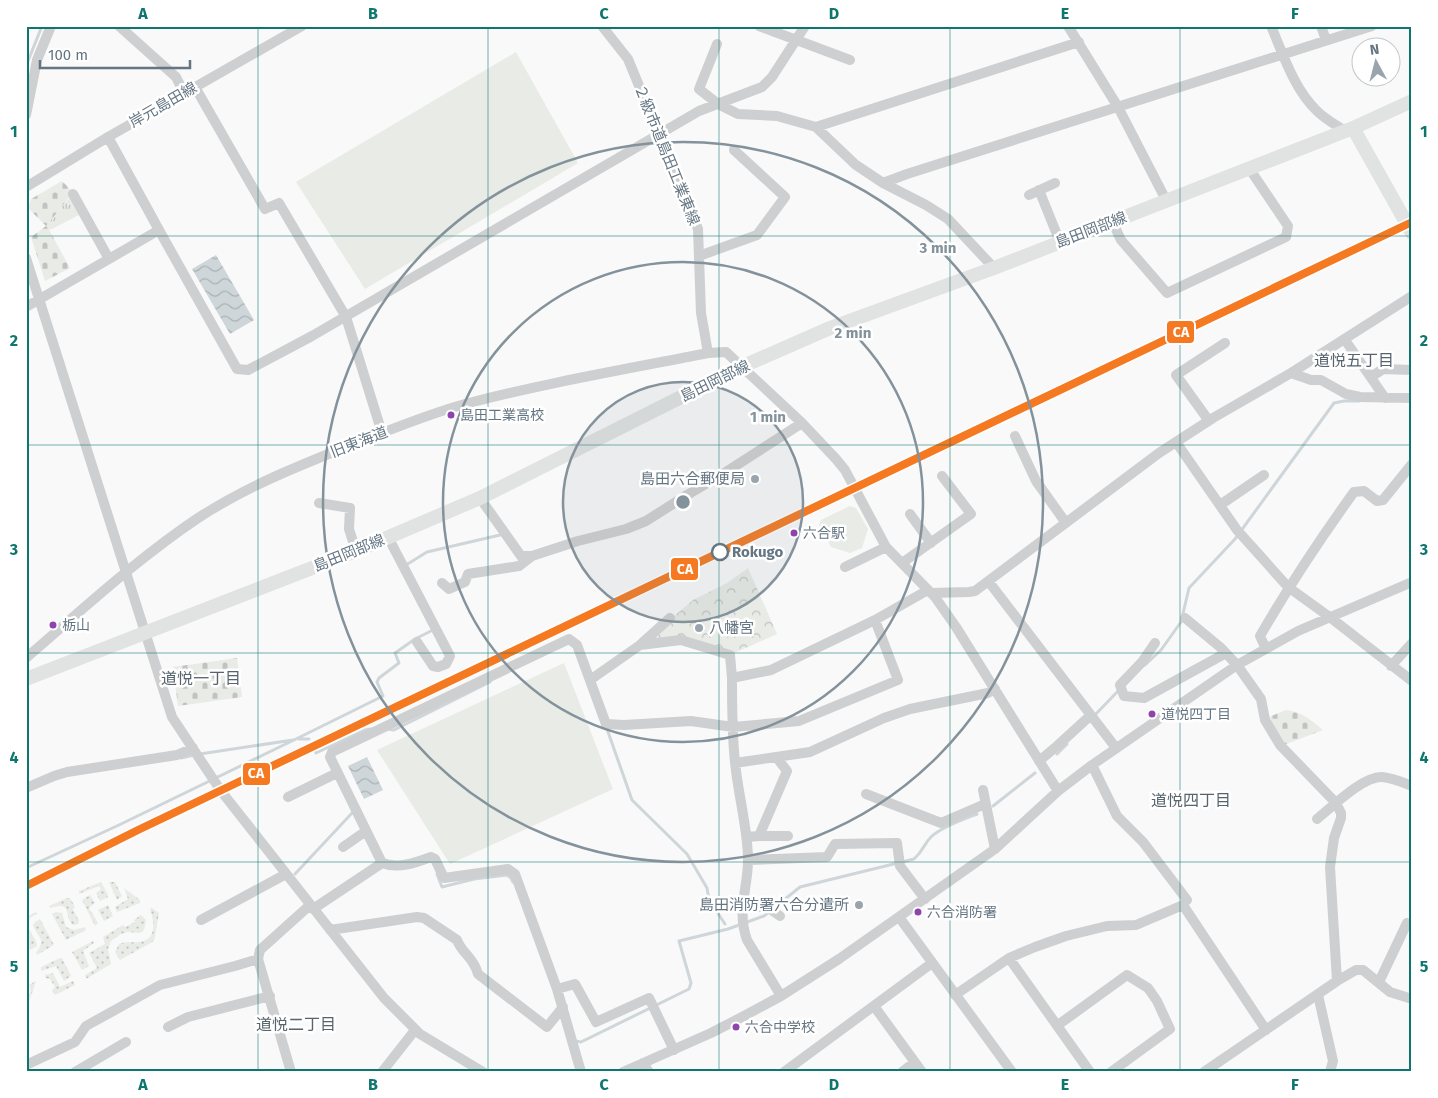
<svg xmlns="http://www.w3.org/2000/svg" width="1438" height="1098" font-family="'Fira Sans','Noto Sans JP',sans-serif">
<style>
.grass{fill:url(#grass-dots)}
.forest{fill:url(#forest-crowns)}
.cemetery{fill:url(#cemetery-stones)}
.park{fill:url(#park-tufts)}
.garden{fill:#e8ebe6}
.water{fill:url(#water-waves)}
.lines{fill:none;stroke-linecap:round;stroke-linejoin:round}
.stream{stroke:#ced6d9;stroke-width:3}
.minor{stroke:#cecfd0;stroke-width:10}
.major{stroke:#e1e2e2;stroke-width:14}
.rail-1-casing{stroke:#fff;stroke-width:11}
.rail-1{stroke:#f47921;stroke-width:8}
.grid{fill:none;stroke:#0f766e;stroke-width:1;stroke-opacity:0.55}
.ring{fill:none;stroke:#84929c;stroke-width:2.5}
.bus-dot{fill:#8e44ad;stroke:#fff;stroke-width:2}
.poi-dot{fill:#99a4ac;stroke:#fff;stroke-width:2}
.stop-dot{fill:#fff;stroke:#657683;stroke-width:2.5}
.labels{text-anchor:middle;stroke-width:5;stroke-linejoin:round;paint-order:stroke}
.bus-label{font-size:14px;fill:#657683;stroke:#fff;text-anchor:start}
.street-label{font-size:15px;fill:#657683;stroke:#fff}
.poi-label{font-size:15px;fill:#657683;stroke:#fff;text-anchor:end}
.stop-label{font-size:15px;font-weight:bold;fill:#657683;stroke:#fff;text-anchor:start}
.neighbourhood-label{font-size:16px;fill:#57646e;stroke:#fff}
.centre{fill:#84929c;stroke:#fff;stroke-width:2.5}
.ring-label{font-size:15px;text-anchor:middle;font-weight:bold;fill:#84929c;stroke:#fff;stroke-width:5;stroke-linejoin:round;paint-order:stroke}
.line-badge{stroke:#fff;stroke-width:2}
.badge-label{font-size:14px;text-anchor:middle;font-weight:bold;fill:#fff}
.neatline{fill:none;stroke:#0f766e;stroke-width:2}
.grid-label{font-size:16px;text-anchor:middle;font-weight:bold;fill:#0f766e}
</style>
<defs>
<pattern id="grass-dots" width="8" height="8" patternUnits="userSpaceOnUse" patternTransform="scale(1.25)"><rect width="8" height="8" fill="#e8ebe6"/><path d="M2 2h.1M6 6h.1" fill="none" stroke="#c0c3c0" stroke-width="1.8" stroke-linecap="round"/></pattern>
<pattern id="forest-crowns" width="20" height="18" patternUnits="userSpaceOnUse" patternTransform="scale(1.25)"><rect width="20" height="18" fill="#e8ebe6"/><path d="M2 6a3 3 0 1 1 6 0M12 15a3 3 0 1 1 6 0" fill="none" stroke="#c0c3c0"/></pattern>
<pattern id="cemetery-stones" width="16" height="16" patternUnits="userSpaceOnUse" patternTransform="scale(1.25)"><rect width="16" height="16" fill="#e8ebe6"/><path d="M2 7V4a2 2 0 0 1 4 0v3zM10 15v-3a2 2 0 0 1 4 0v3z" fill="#c0c3c0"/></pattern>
<pattern id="park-tufts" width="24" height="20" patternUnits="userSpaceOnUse" patternTransform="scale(1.25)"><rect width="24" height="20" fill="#e8ebe6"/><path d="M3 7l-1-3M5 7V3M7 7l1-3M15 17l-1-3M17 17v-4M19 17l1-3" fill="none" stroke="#c0c3c0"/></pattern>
<pattern id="water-waves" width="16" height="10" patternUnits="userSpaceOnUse" patternTransform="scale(1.25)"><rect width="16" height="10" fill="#ced6d9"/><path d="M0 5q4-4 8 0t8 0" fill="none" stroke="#abb2b5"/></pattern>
</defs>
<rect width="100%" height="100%" fill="#f9f9f9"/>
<path class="grass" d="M101 882 108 895V897L100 901 96 893 101 889 99 886 79 894V891Z
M109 882H115L122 896 117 900Z
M124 888 140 900V903L117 912 115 907 128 899Z
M90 895 95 903 89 908 98 923 95 926 82 900Z
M67 898H70L75 907 73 909 79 921 78 924 73 925C62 913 74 901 50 908L49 906Z
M108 905 113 916 104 921 98 910Z
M152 908 159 913 154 941 120 960 115 952 119 944C127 941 132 943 139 942 158 940 154 921 150 909Z
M36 912 38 914 31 917 28 922C28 932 36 937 37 946L30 950 26 942V917Z
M56 912 62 913 66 927 74 930 85 927 86 930 66 940 52 914Z
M141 915 146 920 144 930 140 933 128 932 121 934 111 941 108 949 111 964 86 979 85 975 97 968 89 953 105 944 103 937 123 925 125 927 135 922 134 920Z
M40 919 54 945 37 955 36 953C47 938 38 939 33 925L35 922Z
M93 941 94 943 83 951 89 966 82 970 72 952Z
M60 958H62L71 976 64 981 56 966 41 971V967Z
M53 973 60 987 73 981 75 985 55 995 52 990 55 987 50 979 45 978V975Z
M36 981 26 1011V995L31 992 29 985Z"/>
<path class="forest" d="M748 568 777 634 730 655 681 640 640 645 693 600 727 583Z"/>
<path class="cemetery" d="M62 181 73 192 47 226 70 268 45 281 31 237 46 226 28 208 31 199Z
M237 658 242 697 178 706 173 667Z
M1286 710C1302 712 1311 720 1323 730L1284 745 1269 717Z"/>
<path class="park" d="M70 197 79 215 50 230 46 226Z"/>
<path class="garden" d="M516 52 578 163 365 289 296 182Z
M850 506 856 508 868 529 862 548 850 553 831 547 819 525 821 520Z
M564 663 613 789 450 864 377 750Z"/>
<path class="water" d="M216 255 254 320 230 334 192 269Z
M367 757 383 790 364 799 348 766Z"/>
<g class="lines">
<path class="stream" d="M26 66 42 26
M406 565 427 552 500 535
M1145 665 1161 650 1181 622 1189 588 1235 539 1334 403 1344 401H1359
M1094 716 1119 690
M603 726 607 729 632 800 687 854 707 888 709 900 725 924
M387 729 394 730 490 682
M299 739H309
M314 748 316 753 365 730 371 729
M200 754 293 740
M1057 754 1067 744
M181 758 194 755
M993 806 1035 773
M26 868 119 825 296 739 383 696 377 682 379 678 399 663 395 653 415 639 435 629
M295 874 353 812 354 814
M437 874 442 887 474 879 507 875 511 878 513 882
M575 1041 581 1042 689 989 691 983 679 941 728 929 764 916 800 887 914 859C924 850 923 845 931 837 941 827 964 819 977 814
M1408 1072 1412 1069"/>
<path class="minor" d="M119 26 176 77 184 93
M602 26 628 59 698 229 701 313 708 353
M759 26 850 60
M1068 26 1118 107 1166 200
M1271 26C1283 54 1294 89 1317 111 1325 119 1336 125 1345 131
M1321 26 1326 40
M717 44 699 89 718 104 738 114 777 116 816 127 856 165 883 183 926 205 948 219 994 268
M195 87 265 209 279 203 346 317 382 433
M26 115 37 60 51 26
M816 127 1079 42
M883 183 907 174 1372 26
M26 187 108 137 302 26
M1039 190 1060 242
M73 194 109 259
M1029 195 1055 183
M1112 221 1121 240 1167 293 1286 237 1288 226 1249 168
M159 230 237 369 248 370 312 336 699 111 762 87 772 77 805 26
M699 256 757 235 785 197 734 150
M26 258 172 717 221 791 384 998 420 1034 483 1072
M26 307 159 230 108 137
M1345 340 1385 398
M1291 373 1311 380H1321L1346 394 1360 397 1412 398
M1371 377 1383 369 1412 370
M1209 421 1176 375 1225 343
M1015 436 1036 481 1066 523
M1176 442 1237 530 1288 587 1331 618 1412 681
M480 498 521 556H532L578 541 626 529 646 521 687 495 726 472 802 423
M319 503 350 508 349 529 356 551
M1220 505 1264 475
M910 514 931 543
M388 537 450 656 446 664 438 667 433 666 417 642
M902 563 971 514 942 476
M845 567 886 547
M989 582 1116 748
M442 583 449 589 465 582 468 574 519 566 532 556
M931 593 969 592 975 591 1159 453 1213 418 1291 373 1412 296
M1185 618 1220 647 1237 665 1261 699 1265 720 1280 745 1336 803 1341 813V818L1334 838 1330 867 1337 981 1204 1072
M1155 643 1142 662 1120 685 1124 696 1144 698 1226 653
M641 644 670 618
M1266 649 1260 636C1289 586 1320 539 1354 492L1364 491 1377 501 1383 500 1412 464
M26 658C82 610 137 559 198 518 243 489 286 471 336 451 378 435 421 416 465 404 545 383 627 369 708 353L726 352 802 423 836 459 845 470 886 547 935 597 956 627 1058 791
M1391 666 1412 643
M590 680 640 645 681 640 730 655 732 678
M1039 761 1057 746 1091 715
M735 763 810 752 884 718 910 709 988 693 995 689
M1092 765 1117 816 1143 842 1187 900
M26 788 54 776 67 772 177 755 193 748
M983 790 995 849
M866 794 941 823 985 804
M288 797 337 773
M1317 819C1332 807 1363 776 1382 777 1393 778 1402 782 1412 786
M759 836H788
M747 837 759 836 787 771 777 758
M343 847 366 831
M748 860 827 857 835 844 897 843 900 866 925 899
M742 907H767L780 916
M313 909 382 863
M899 917 1012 1072
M201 920 286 874
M330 930 417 917 424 918 457 940C462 954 473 956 478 974L547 1027 563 1007
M1009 958 1090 1072
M1337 981 1356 970H1363L1390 992 1412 999
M1379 982 1407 923
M557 989 575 984 596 1022 649 998 674 1050
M955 995 1009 958 1035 947 1066 936 1107 926 1136 925 1183 905 1266 1030
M1318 995 1333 1061 1330 1072
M781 996 747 940C736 909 749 886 748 857 747 825 738 794 735 762 732 734 732 706 732 678L771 670 875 620 928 590
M874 1006 922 1072
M1058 1025 1127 975 1148 988 1157 1001 1170 1029 1111 1072
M168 1027 188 1017 270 996
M643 1063 649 1072
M26 1065 75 1042 86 1026 160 985 235 966 258 959
M75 1072 126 1042
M291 1072 258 959 260 950 310 905
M382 1072 415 1030
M581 1072 557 989 515 874 508 869 444 878 435 859 431 857C415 863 398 869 382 863L330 757 332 752 569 639 577 645 606 724 624 725 691 721 733 727 799 721 898 680 875 620
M623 1072 711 1033 744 1016 781 996 839 959 995 849 1058 791 1092 765 1237 665 1298 631 1412 582
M784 1072 932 963
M902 1072 915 1062"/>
<path class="major" d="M1353 128 1412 233
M26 679 356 551 480 498 741 367 830 328 994 268 1353 128 1412 101"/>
<defs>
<path id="rail-1" d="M26 886 138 830 1412 222"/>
</defs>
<use href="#rail-1" class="rail-1-casing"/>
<use href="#rail-1" class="rail-1"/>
</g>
<path class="grid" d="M258 26V1072M488 26V1072M719 26V1072M950 26V1072M1180 26V1072M26 236H1412M26 445H1412M26 653H1412M26 862H1412"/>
<circle cx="683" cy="502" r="120" fill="#84929c" fill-opacity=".12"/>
<g class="ring">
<circle cx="683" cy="502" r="120"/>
<circle cx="683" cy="502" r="240"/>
<circle cx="683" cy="502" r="360"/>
</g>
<g class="bus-dot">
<circle cx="451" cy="415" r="4.5"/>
<circle cx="794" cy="533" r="4.5"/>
<circle cx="53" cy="625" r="4.5"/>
<circle cx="1152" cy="714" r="4.5"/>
<circle cx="918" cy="912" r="4.5"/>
<circle cx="736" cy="1027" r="4.5"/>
</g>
<g class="poi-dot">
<circle cx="755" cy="479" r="5"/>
<circle cx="699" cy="628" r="5"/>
<circle cx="859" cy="905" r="5"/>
</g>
<circle class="stop-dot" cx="720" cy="552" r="8"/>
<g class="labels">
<g class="bus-label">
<text x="460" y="420">島田工業高校</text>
<text x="803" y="538">六合駅</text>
<text x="62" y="630">栃山</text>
<text x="1161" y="719">道悦四丁目</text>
<text x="927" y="917">六合消防署</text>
<text x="745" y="1032">六合中学校</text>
</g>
<g class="street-label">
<text transform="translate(163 105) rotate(-30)" y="5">岸元島田線</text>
<text transform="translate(667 155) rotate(68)" y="5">２級市道島田工業東線</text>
<text transform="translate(1091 230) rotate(-21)" y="5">島田岡部線</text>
<text transform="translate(715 381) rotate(-26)" y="5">島田岡部線</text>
<text transform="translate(359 442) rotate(-21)" y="5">旧東海道</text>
<text transform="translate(349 553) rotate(-22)" y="5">島田岡部線</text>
</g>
<g class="poi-label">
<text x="745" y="484">島田六合郵便局</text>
<text x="709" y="633" text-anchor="start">八幡宮</text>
<text x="849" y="910">島田消防署六合分遣所</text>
</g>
<g class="stop-label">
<text x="732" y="557">Rokugo</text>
</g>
<g class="neighbourhood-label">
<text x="1354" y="366">道悦五丁目</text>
<text x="201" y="684">道悦一丁目</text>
<text x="1191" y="806">道悦四丁目</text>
<text x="296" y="1030">道悦二丁目</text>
</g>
</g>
<circle cx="683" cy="502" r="8" class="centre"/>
<g class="ring-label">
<text x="938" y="253">3 min</text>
<text x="853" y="338">2 min</text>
<text x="768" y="422">1 min</text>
</g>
<g class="line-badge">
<rect x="1166" y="320" width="29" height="24" rx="5" fill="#f47921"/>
<rect x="670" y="557" width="29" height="24" rx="5" fill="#f47921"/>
<rect x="242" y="762" width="29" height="24" rx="5" fill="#f47921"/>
</g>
<g class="badge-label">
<text x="1181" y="337">CA</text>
<text x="685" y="574">CA</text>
<text x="256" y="778">CA</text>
</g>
<rect width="1438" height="1098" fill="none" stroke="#ffffff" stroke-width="55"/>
<g transform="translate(1376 62) rotate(353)"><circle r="24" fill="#ffffff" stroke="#c1c8cd"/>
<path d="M0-4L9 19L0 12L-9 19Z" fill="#99a4ac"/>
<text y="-8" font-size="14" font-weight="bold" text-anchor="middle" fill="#657683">N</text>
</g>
<path d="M40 60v8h150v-8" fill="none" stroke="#657683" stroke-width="2.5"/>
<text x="48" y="60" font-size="15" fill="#657683" stroke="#ffffff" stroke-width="4" paint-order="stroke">100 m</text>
<rect x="28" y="28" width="1382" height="1042" class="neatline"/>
<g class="grid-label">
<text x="143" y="19">A</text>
<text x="373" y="19">B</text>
<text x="604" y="19">C</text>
<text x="834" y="19">D</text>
<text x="1065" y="19">E</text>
<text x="1295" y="19">F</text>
<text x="14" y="137">1</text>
<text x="1424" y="137">1</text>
<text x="14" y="346">2</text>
<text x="1424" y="346">2</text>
<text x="14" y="555">3</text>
<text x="1424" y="555">3</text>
<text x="14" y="763">4</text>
<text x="1424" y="763">4</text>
<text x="14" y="972">5</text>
<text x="1424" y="972">5</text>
<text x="143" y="1090">A</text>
<text x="373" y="1090">B</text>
<text x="604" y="1090">C</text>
<text x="834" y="1090">D</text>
<text x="1065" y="1090">E</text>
<text x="1295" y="1090">F</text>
</g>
</svg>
